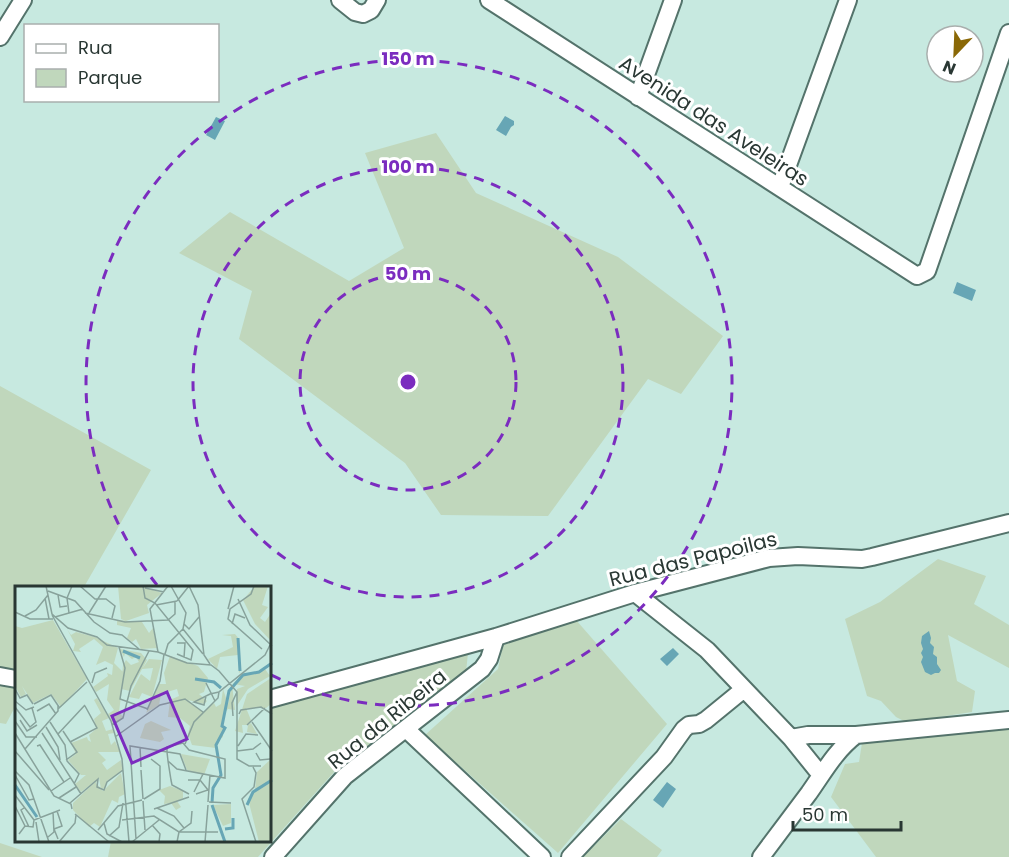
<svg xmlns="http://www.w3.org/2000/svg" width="1009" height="857" font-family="Poppins,sans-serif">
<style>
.green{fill:#c0d7bc}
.water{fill:#67a6b5}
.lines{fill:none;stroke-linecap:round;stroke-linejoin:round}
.minor-casing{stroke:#54736b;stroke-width:20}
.minor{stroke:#fff;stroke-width:16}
.ring{fill:none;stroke:#7b2cbf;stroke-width:3;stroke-dasharray:10 8}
.labels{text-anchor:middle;stroke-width:6;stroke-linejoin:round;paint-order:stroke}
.street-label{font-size:20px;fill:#293733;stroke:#fff}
.inset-river{fill:none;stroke:#67a6b5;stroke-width:3}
.inset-road{fill:none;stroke:#88a29b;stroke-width:1.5}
.view{fill:#7b2cbf;fill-opacity:0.15;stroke:#7b2cbf;stroke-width:3}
.inset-edge{fill:none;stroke:#293733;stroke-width:3}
.centre{fill:#7b2cbf;stroke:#fff;stroke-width:3}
.ring-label{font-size:18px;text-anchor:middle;font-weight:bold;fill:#7b2cbf;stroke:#fff;stroke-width:6;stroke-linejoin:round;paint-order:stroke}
</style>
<rect width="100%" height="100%" fill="#c7e9e0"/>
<path class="green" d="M436 133 476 193 618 257 723 336 681 394 648 379 548 516 441 515 405 463 239 339 252 291 179 253 230 212 349 281 404 248 365 153Z
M0 386 151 470 84 587H16V705L6 724 0 723Z
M938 559 986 576 974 604 1009 625V668L948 635 957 681 975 691 972 712 906 722 896 717 881 701 867 696 845 619 880 602Z
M576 620 667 724 558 853 425 735 498 669 503 645Z
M468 653 466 672 335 771 258 857H108L111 841 270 840V708Z
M1009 729V857H876L831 797 845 764 859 762 862 743Z
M621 819 662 850 657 857H583Z
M0 843 42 857H0Z"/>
<path class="water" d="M505 116 514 121V125L511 127 506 136 496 130Z
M216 117 225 121 215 140 206 135Z
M957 282 976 290 972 301 953 293Z
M929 631 931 638 930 643 934 647 933 654 937 657V664L941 670 939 673H935L931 675 925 672 921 662 923 657 921 653 923 649 921 643 922 636Z
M673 648 679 654 667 666 660 659Z
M667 782 676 789 663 808 653 800Z"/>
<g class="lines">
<defs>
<path id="minor" d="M340 0 355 12 363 14 371 10 377 0
M489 0 917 276 927 271 1009 33
M0 37 23 0
M638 97 673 0
M780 187 848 0
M635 593 707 650 791 738 820 774
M0 676 16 679
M270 699 496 637 635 593 769 558 798 556 862 559 872 557 1009 523
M406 729 542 857
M791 738 808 735H856
M273 857 345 776 482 669 489 659 496 637
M570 857 664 757 684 729 689 725 699 724 706 720 744 689
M761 857C777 836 793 814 809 793 824 772 835 751 856 735L1009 720"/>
</defs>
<use href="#minor" class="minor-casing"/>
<use href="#minor" class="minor"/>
</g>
<g class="ring">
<circle cx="408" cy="382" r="108"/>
<circle cx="408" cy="382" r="215"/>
<path d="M157 585A323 323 0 1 1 271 675"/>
</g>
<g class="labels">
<g class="street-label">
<text transform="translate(714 121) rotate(33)" y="7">Avenida das Aveleiras</text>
<text transform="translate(693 559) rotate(-14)" y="7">Rua das Papoilas</text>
<text transform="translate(387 719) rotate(-39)" y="7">Rua da Ribeira</text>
</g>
</g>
<g transform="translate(15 586)">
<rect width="256" height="256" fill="#c7e9e0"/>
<path d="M103 0H126L147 7 132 19 134 27 111 35 106 33ZM240 0H253L247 19 253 21 245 32 250 36 256 27V55L240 38 228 14ZM38 34 72 93 46 121 36 108 18 117 7 100 11 108 6 111 0 100V40L7 42ZM102 34 127 36 134 47 138 42 142 62 126 63 121 53 117 56 112 52 116 42 102 39ZM52 43 56 49 61 46 80 51 103 62 99 77 109 87 104 126 108 131 98 138 93 128 99 124 92 114 94 98 81 106 78 101 93 90 92 87 97 89 98 79 90 75 81 79 88 61 79 53 64 63 66 66 58 65 60 58ZM207 49 220 48 224 53 225 86 224 87 223 69 205 71 202 83 193 73 218 61 216 50ZM105 63 126 67 132 74 115 105 106 103 108 79 111 74 116 79 124 76 121 71 117 73 110 67 109 71ZM155 70 183 80 193 92 189 106 184 108 192 115 189 118 173 114 188 126 199 117 201 121 206 118 208 103 213 118 217 98 220 124 213 123 208 129V151L201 155V162L177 159 173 148 175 140 165 132 153 131 155 114 164 110 162 103 146 108 144 119 131 127 144 98H151L149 87ZM134 73 147 74 137 111 127 107 124 113 114 111 126 88 135 95 138 82 127 83ZM256 76V77L250 83 255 90 233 103 221 121 222 103 230 100 218 98 227 89 246 85ZM256 92V118L251 122H231L236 134 233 139 236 137 242 148 232 146 233 139H227L228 147 220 145 232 108ZM82 112 94 132 87 135 91 145 98 143 99 147 93 148 96 159 100 155 105 166H83L91 174 87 177 92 184 106 174 108 184 92 195 90 202 86 203 84 192 66 206 60 198 71 189H66L53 174 61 168 56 157 72 151 73 154 76 156 74 149 81 143 79 133 86 127 79 114ZM136 135 156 144 146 146 149 153 145 156 125 152 130 138ZM166 168 195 173 189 189 172 184ZM256 173V256H244L233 213 240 204 242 186ZM106 187 110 208 104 211 103 217 97 214 85 241 79 237 74 241 58 224V217L83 193 81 197 88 205ZM155 200 168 205V212L162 215 166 221 161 224 156 217 149 218 150 210 144 204ZM216 218V237L208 240 198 219Z" fill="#c0d7bc"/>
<path class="inset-river" d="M223 52 225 85M108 65 125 72M180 93 199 96 206 102M0 199 22 231M197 217 198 202 206 189 201 159 210 142 207 140 214 105 228 89 244 86 257 77M197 219 210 256M232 219 238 206 257 194M210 243 218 242V232"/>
<path class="inset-road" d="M31 0 37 28 53 42 82 51 92 59 143 66 172 77 196 79 204 85 222 106V173L234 180H246M65 0 80 13H91L100 20 97 32M128 0 130 12 140 17 178 64 176 74 162 68M174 0 183 19 189 69 195 78M239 0 236 8 215 23 213 33 247 63M130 2 149 6M33 5 60 15 79 36 95 47 107 49 124 63M43 9 45 21 52 20M30 12 34 33M223 13 235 39 257 60M162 15 174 0M141 19 162 15M213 23 219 0M0 26 15 33H38M54 27 52 12 57 0M70 27 110 36 153 34 160 28V16M74 27 91 0M37 29 96 135 107 173 114 256M10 30 21 24 33 9M40 31 68 23M169 38 174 43 184 31M217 38 220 28 230 32M168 43 188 68M162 57H170L169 72M104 61 110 82 105 113 133 123M143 66 135 23 153 0M150 68 153 58 168 43 171 27 156 0M77 97 80 87 92 82M191 97 200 115M0 103 5 112 12 109 18 118M191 110 189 119 179 116 195 108 204 106M0 115 11 124 19 121M19 118 36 109 44 121M0 121 15 141 21 136 17 122M43 123 72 96M132 124 145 95 149 68M22 125 34 118 41 128M224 128 226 124 246 121 257 128M218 130 217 117 222 106M5 134 12 145 22 139M0 135 11 151H22M35 136 50 159 52 175 64 188 59 198M237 136 257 165M97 139 108 132 116 100 134 65M232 139 250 122M31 141 43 161 45 174M48 145 62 166 51 174M0 147 39 210 56 218 57 223M27 147 66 208M43 148 70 119M100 151 145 119 170 113 188 126M55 156 82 142 70 120M170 158 179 136 203 112 204 106 250 69 256 57M22 160 25 159 49 196M223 160 231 148 243 149M125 161 126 181M10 163 43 125V120M0 165 34 204M222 165 238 163 246 157M241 167 245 174 255 173M153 175 162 183 210 192V173L174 164 168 157 152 161V166L153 175 156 194 157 199 174 208M238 181 241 187 239 201 227 213 241 256M126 184 128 213M0 185 14 199 34 256M0 189 14 214 19 213M173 194H185L193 204 181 208M36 205 55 192M179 206 188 188M0 209 19 234M44 212 61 201M129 213 145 203V180L136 173M128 215 130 244M193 216 195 189M194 216 216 217M55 217 83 193 82 201 89 204 92 196 108 184M0 220 10 240M9 222 6 224 14 241M142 222 159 230 169 242M139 223 174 211M42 225 47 240 39 243 43 253M60 228 94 256M107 234 139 230 164 246H203M21 236 24 256M89 237 92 248 107 256M137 239 145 248 144 256M83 244 103 220 127 214M4 248 10 240 18 241 19 234 45 224M94 250 104 241 108 217M33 251 39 246 38 226M121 253 115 160 165 168 171 184M44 256 60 237 61 229M117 256 144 234M162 256 164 246 176 237 177 225M190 256 193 219"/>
<path class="view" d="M152 106 172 153 117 177 97 130Z"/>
<rect width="256" height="256" class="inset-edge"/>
</g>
<circle cx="408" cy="382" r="9" class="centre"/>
<g class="ring-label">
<text x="408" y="65">150 m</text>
<text x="408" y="173">100 m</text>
<text x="408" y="280">50 m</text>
</g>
<rect x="24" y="24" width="195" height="78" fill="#ffffff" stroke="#a9afad" stroke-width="1.5"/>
<rect x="36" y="44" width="30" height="9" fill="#ffffff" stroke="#a9afad" stroke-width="1.5"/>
<text x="78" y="54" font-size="18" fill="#293733">Rua</text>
<rect x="36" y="69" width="30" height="18" fill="#c0d7bc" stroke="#a9afad" stroke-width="1.5"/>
<text x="78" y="84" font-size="18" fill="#293733">Parque</text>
<g transform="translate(955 54) rotate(203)"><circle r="28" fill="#ffffff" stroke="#a9afad" stroke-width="1.5"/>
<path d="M0-4.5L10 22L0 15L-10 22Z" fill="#8a6806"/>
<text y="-9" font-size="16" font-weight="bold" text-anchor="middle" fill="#293733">N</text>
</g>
<path d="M793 821v9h108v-9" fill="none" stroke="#293733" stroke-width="3"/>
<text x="802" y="821" font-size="18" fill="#293733" stroke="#ffffff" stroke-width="4.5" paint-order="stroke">50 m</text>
</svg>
